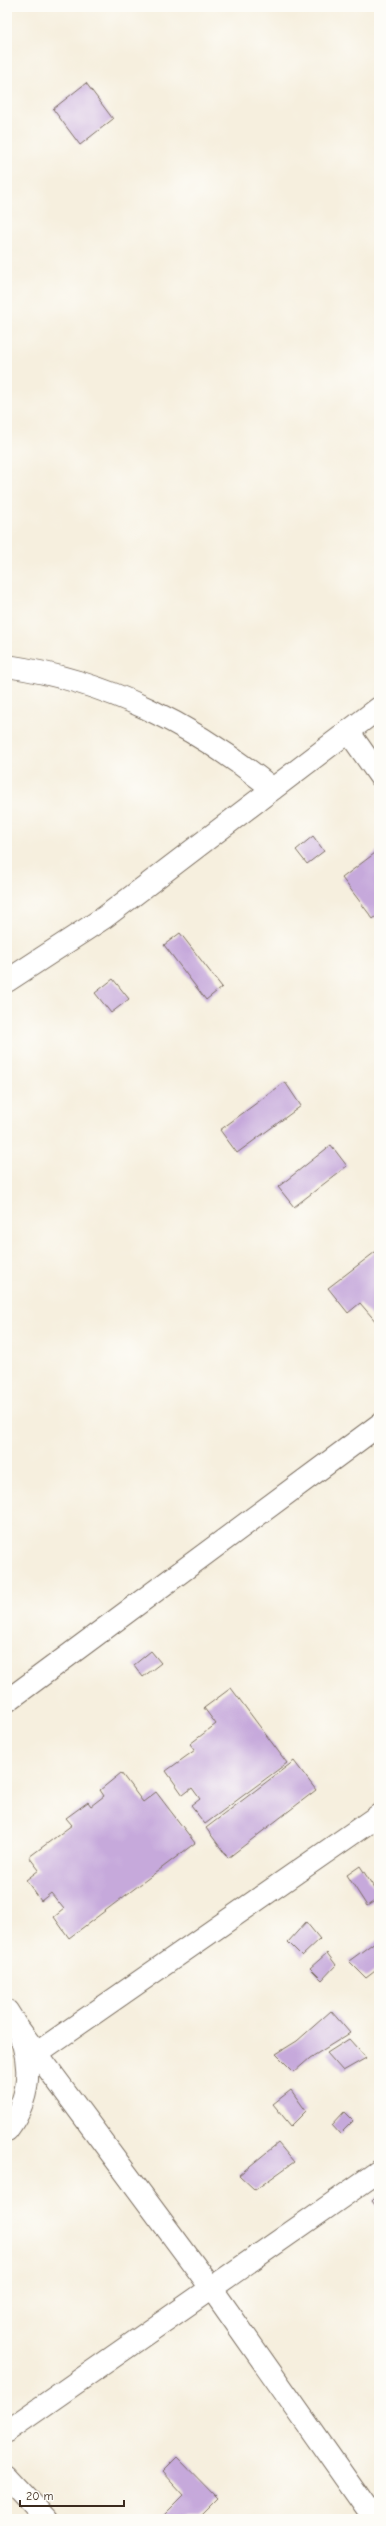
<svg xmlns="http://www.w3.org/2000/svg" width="386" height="2526" font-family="'Comic Neue',sans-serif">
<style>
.building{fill:#c6a9db}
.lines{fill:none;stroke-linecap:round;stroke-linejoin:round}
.street-casing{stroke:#7c6f61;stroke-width:24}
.street{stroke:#fff;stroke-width:22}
</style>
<rect width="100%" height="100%" fill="#fdfcf7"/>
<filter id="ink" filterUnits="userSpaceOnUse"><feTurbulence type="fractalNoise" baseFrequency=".025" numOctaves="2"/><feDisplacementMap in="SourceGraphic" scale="8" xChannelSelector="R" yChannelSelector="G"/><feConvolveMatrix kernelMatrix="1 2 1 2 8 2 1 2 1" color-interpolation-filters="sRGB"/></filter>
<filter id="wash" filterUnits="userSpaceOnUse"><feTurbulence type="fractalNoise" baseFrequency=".012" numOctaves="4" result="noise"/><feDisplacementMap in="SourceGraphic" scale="16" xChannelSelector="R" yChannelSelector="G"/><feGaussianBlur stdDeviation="0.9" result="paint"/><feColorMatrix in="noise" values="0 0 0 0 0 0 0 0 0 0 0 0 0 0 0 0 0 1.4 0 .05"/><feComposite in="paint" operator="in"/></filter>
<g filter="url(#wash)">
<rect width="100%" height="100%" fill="#f6efde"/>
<g id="blocks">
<path class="building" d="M86 83 113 119 80 145 53 109Z
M313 836 324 851 307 864 296 850Z
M379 850V914L373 919 342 878Z
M180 933 222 987 206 1000 164 945Z
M113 979 129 999 111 1013 95 993Z
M285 1082 301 1106 237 1153 220 1130Z
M331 1145 347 1166 294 1207 278 1187Z
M379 1249V1322L377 1323 360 1303 348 1313 328 1288Z
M151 1651 161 1663 143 1677 134 1665Z
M231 1688 287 1763 205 1824 191 1806 200 1799 192 1788 183 1795 166 1771 195 1750 190 1744 216 1724 204 1708Z
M294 1761 316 1790 228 1858 206 1828Z
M121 1773 143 1802 156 1792 195 1843 69 1938 54 1917 64 1909 51 1893 41 1901 26 1880 39 1870 29 1857 72 1825 66 1818 88 1802 91 1806 104 1796 100 1790Z
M360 1866 379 1895V1898L367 1906 347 1875Z
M306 1922 320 1939 302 1956 288 1942Z
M379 1939V1968L366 1978 349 1961Z
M327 1953 336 1965 322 1980 310 1968Z
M331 2011 350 2033 310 2058 294 2072 276 2054 297 2041Z
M349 2039 366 2058 343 2071 327 2053Z
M291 2090 306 2111 291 2126 273 2104Z
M344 2112 353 2121 340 2134 332 2125Z
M278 2143 294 2162 255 2190 239 2175Z
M379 2194V2210L372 2201Z
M177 2457 218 2499 198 2519H159L183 2495 162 2472Z"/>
</g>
</g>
<g filter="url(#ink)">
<use href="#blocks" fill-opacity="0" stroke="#7c6f61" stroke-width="1"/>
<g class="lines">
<defs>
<path id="street" d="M7 666C108 681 194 725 273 789
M348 731 379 775
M7 981 105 917 379 708
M7 1701 379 1425
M7 2011C32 2048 36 2092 7 2130
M18 2028 212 2289 374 2519
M37 2053 379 1815
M7 2431 379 2171
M7 2477 46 2519"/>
</defs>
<use href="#street" class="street-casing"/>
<use href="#street" class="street"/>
</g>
</g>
<rect width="386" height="2526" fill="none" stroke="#fdfcf7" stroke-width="24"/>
<path d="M20 2500v6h104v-6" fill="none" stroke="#3b2a1e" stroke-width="2"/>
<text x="26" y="2500" font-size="12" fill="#3b2a1e" stroke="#fdfcf7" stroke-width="3" paint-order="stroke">20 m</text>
</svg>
